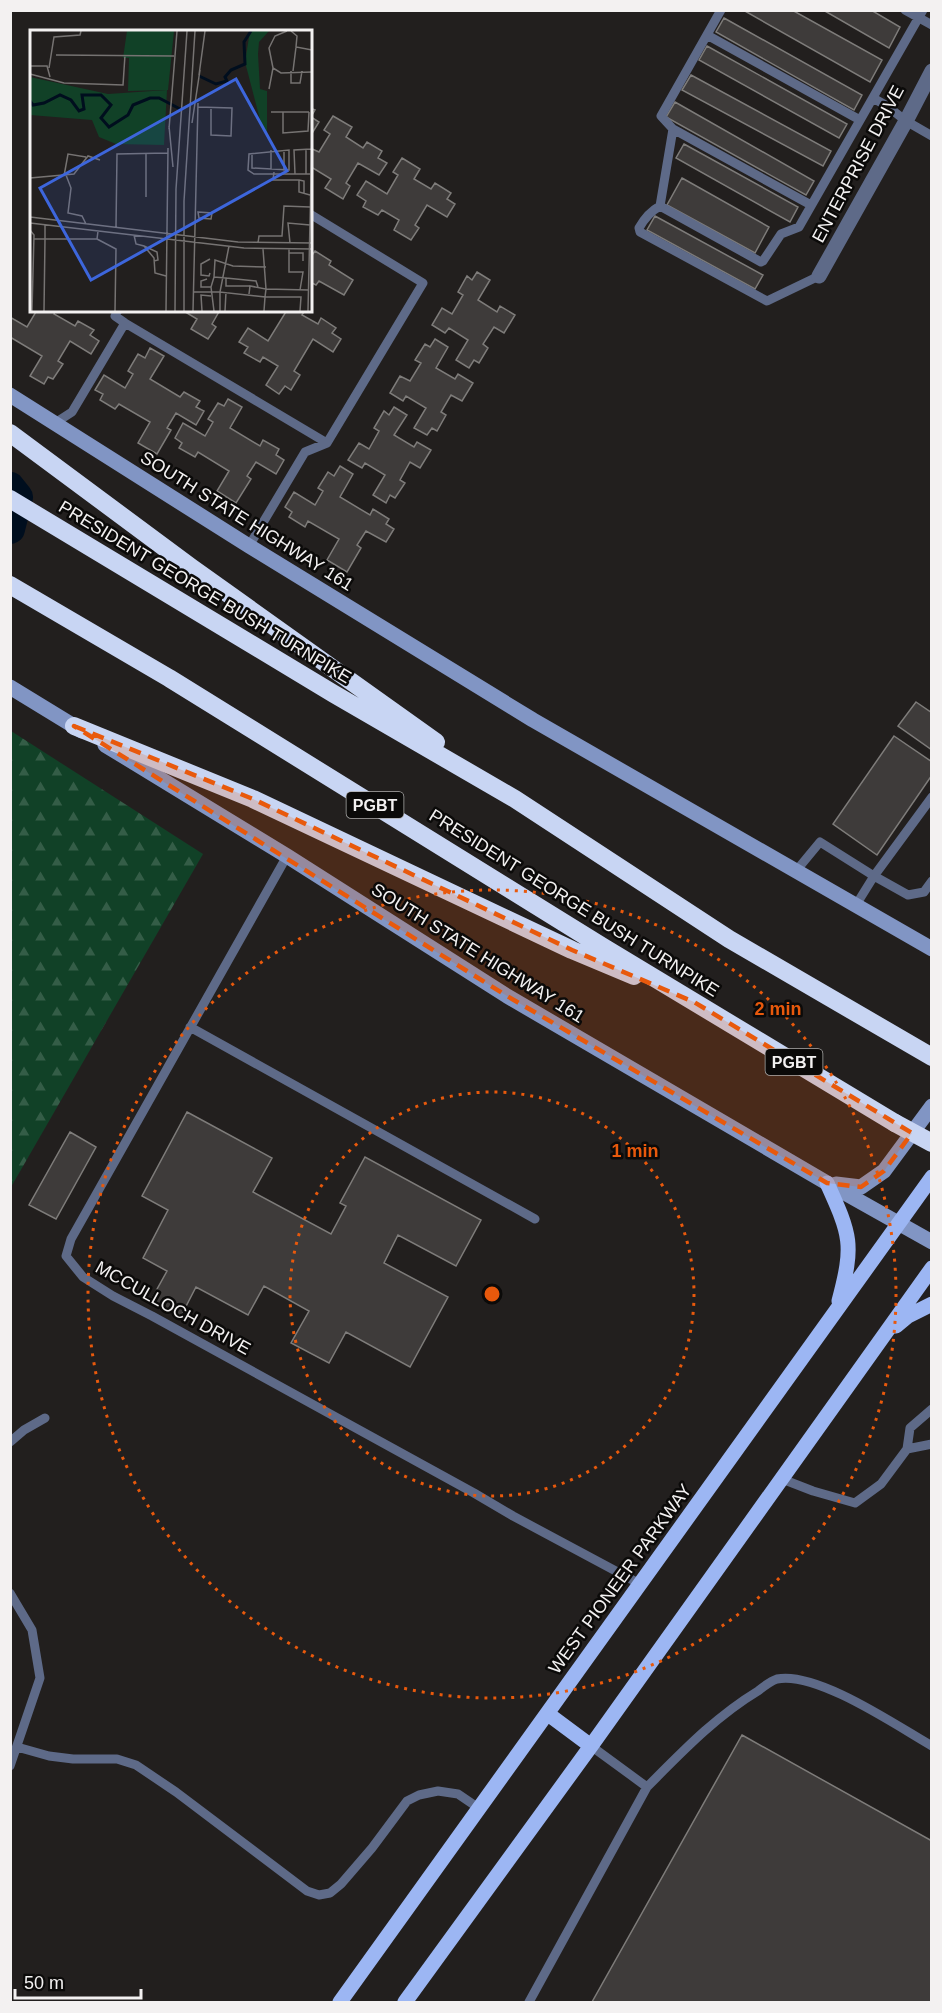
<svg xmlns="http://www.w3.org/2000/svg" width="942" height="2013" font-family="Arial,sans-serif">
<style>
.forest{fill:url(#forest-firs)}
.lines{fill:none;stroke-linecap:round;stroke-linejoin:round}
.river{stroke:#000e1e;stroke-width:30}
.building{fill:#3e3b3a;stroke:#7e7c7a;stroke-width:1.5}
.service{stroke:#5e6a88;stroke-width:9}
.minor{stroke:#5e6a88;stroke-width:15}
.secondary{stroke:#8195c4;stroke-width:15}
.primary{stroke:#9cb6f3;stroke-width:15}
.motorway{stroke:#c8d5f3;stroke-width:18}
.motorway-bridge{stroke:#c8d5f3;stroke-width:18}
.marked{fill:#e8590c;fill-opacity:0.2;stroke:#e8590c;stroke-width:4.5;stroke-dasharray:12 8;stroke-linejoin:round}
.ring{fill:none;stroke:#e8590c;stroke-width:3;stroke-dasharray:3 6}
.labels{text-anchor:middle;stroke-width:5;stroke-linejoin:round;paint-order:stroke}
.shield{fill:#0b0a09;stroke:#adacab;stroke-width:1.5}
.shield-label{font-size:16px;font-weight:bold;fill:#f3f1f1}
.street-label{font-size:18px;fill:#f3f1f1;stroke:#0b0a09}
.inset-river{fill:none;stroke:#000e1e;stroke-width:3}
.inset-road{fill:none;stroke:#767372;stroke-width:1.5}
.view{fill:#3d66dc;fill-opacity:0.15;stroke:#3d66dc;stroke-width:3}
.inset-edge{fill:none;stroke:#f3f1f1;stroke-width:3}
.centre{fill:#e8590c;stroke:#0b0a09;stroke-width:3}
.ring-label{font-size:18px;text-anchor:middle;font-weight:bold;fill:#e8590c;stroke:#0b0a09;stroke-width:5;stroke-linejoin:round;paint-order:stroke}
</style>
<defs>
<pattern id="forest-firs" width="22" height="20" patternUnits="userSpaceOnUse" patternTransform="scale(1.5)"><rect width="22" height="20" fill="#114127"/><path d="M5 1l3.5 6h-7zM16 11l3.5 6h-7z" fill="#345d47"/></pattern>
</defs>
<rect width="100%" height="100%" fill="#221f1e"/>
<path class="forest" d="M11 731 203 854 11 1187Z"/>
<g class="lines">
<path class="river" d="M10 487 18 497 10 529"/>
</g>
<path class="building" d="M743 10H792L882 60 870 82Z
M823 10H871L900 27 889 48Z
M724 18 862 95 854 110 716 32Z
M707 46 847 124 839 138 699 60Z
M691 75 831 151 823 166 682 90Z
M675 102 814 181 806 195 666 117Z
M310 108 315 110 311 117 319 122 311 135Z
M333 116 352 127 346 137 363 148 367 142 382 151 378 158 387 163 379 175 358 163 346 183 350 186 343 199 325 188 331 179 313 168 310 173V148L319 152 330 134 324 130Z
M684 144 798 207 790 222 676 158Z
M402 158 420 169 414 179 431 189 435 183 451 193 447 199 455 204 447 217 427 205 415 225 419 228 411 240 394 230 399 220 382 210 378 215 363 207 366 201 357 195 366 181 387 194 398 175 393 172Z
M682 178 769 227 755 253 667 205Z
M655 216 763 275 755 289 647 230Z
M315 251 331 261 329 265 353 280 344 295 319 281 316 285 310 282V258Z
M477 272 490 280 478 300 497 312 500 306 515 315 504 333 494 327 483 344 488 348 479 363 474 360 469 368 456 360 468 340 449 328 445 333 432 325 442 308 452 314 463 295 458 292 467 276 472 280Z
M37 310H56L54 314 75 326 78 321 94 330 90 335 99 341 91 354 70 341 58 361 63 364 53 379 48 377 44 384 30 376 42 356 10 337V317L27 327Z
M182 310H220L212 324 216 327 208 339 191 329 197 319Z
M287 310H305L302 315 318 324 321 318 336 328 332 333 341 339 333 352 313 339 294 371 300 375 291 390 285 386 279 394 266 385 278 366 263 357 260 362 244 353 248 347 239 342 248 328 268 341Z
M435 339 448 347 436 368 455 379 458 374 473 383 462 401 451 395 441 412 446 415 437 431 432 428 427 435 414 428 426 408 406 396 403 401 390 393 400 376 410 381 421 363 415 360 425 344 430 347Z
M150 348 164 356 150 379 180 397 184 392 200 401 196 407 204 411 196 425 176 413 167 428 171 430 157 454 138 443 150 422 119 404 115 409 100 400 103 394 95 390 104 375 125 388 133 374 128 371 138 354 145 358Z
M228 399 242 407 230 428 260 446 263 440 279 449 276 455 284 460 276 474 256 462 247 476 251 479 236 503 217 491 229 471 198 452 195 457 179 448 182 443 175 438 183 423 205 436 213 422 208 419 218 403 224 406Z
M394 407 407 415 394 435 414 447 417 442 431 450 420 468 410 462 400 480 405 483 395 498 390 495 386 503 373 495 385 475 365 463 362 468 348 460 359 443 369 449 379 431 374 428 384 411 389 415Z
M340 466 353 474 340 497 370 515 373 509 389 519 386 524 394 529 386 542 366 531 357 545 361 548 347 572 327 560 339 539 308 521 305 527 289 517 292 512 285 507 294 492 315 505 323 491 318 488 328 472 334 476Z
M916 702 932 713V750L898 726Z
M894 736 932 762V775L877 855 833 824Z
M187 1112 272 1158 253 1192 331 1234 346 1206 340 1203 365 1157 481 1220 456 1266 398 1235 384 1263 448 1297 410 1367 346 1332 329 1363 291 1343 309 1311 264 1286 248 1315 196 1287 181 1316 151 1300 167 1271 143 1258 168 1210 142 1196Z
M70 1132 96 1147 56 1219 29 1205Z
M742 1735 932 1841V2002H592Z"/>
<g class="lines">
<path class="service" d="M721 10 661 116 673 129 660 206C651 211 644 219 639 228L640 232 767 301 819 276
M905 10 932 25
M707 35 860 120
M873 98 887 106 906 121 932 136
M673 129 811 205
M660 206 761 262 763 261 781 234 799 227 923 10
M118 310 115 316 125 323 327 443 423 283 310 214
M55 423 72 412 125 323
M249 546 305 452 327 443
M932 797 874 876 908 895 924 892 932 881
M287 856 71 1239 66 1256 83 1277 113 1296 152 1316 474 1493 513 1516 640 1584
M796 871 820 842 874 876 856 905
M190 1027 535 1219
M10 1442 24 1430 45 1418
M907 1449 910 1428 932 1409
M782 1479 813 1491 855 1503 881 1484 907 1449 932 1444
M10 1593 32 1630 40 1678 10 1766
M17 1747 49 1756 73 1759H117L136 1765 176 1792 307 1891 319 1895 330 1893 341 1884 372 1848 407 1801 419 1795 438 1791 458 1794 480 1809
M647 1787C682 1752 715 1717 758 1691 763 1687 771 1681 777 1679 817 1671 897 1726 932 1746
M529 2002 647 1787 591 1746"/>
<path class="minor" d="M819 276 906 121 932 71"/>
<path class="secondary" d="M10 395 249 546 533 720 932 949
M10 687 82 731
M105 745 287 856 507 996 827 1183 932 1242
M836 1184 861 1187 884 1171 932 1106"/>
<path class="primary" d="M827 1183C851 1236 854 1244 839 1301
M896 1326 908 1316 932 1304
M548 1714 591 1746
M340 2002 932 1177
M405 2002 591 1746 932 1268"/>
<path class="motorway" d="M10 433 192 568 436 742
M10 499 334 694 515 799 729 939 932 1057
M10 585 169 678 603 947 895 1123
M74 726 253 799 572 950 634 976"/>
<path class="motorway-bridge" d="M895 1123 932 1143"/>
</g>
<path class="marked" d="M74 726 253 799 572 950 694 1002 912 1133 884 1171 861 1187 827 1183 507 996Z"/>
<g class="ring">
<circle cx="492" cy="1294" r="202"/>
<circle cx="492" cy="1294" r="404"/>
</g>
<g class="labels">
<g class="shield">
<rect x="346.5" y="792" width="57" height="26" rx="4.5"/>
<rect x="765.5" y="1049" width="57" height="26" rx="4.5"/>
</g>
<g class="shield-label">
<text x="375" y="811">PGBT</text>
<text x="794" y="1068">PGBT</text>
</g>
<g class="street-label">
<text transform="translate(858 164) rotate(-62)" y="6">ENTERPRISE DRIVE</text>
<text transform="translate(247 521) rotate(32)" y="6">SOUTH STATE HIGHWAY 161</text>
<text transform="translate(205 592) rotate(31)" y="6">PRESIDENT GEORGE BUSH TURNPIKE</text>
<text transform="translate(574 903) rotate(32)" y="6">PRESIDENT GEORGE BUSH TURNPIKE</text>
<text transform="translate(478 953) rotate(32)" y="6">SOUTH STATE HIGHWAY 161</text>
<text transform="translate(173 1308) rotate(29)" y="6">MCCULLOCH DRIVE</text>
<text transform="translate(620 1579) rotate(-54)" y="6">WEST PIONEER PARKWAY</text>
</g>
</g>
<g transform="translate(30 30)">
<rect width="282" height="282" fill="#221f1e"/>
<path d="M97 1H144L138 60 98 61 99 28H93Z" fill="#114127"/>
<path d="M220 1H239L229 12 228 24 230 59 237 61V102L233 101 215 32ZM0 47 78 64 137 60 134 115 86 114 69 107 62 90 0 85Z" fill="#114127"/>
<path class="inset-river" d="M169 46 186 54 197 51 195 47 201 40 215 34 214 12 221 1M0 71 3 75 14 73 30 65 41 70 49 81 54 79 52 65H71L81 75 71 88 79 97 98 85 103 75 120 68H129L152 80"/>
<path class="inset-road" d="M257 1 245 6 239 18 243 38 251 43 282 42M261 1 267 6 266 17 282 20M26 25 144 26M0 36H17L20 47M19 38 24 7 50 5 51 1M261 41V53H270L272 41M263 41 266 17M0 44 34 53 93 55 95 25M169 45 175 1M239 59 243 38M168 77 202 78 201 106 181 105V79M241 82H279M253 82V103L278 101 279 82M162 93 170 40M139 96 143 137M139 99 147 1M241 120V139M222 125V138L259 140V120L219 124 218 140 224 144H280M254 141V120M244 142 243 150H269V162L280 165M265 144 264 120 281 119M276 144V119M36 145 41 158 38 183 52 186 56 194M34 146 38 124 56 127M0 148 44 144 58 126 70 130M269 150 274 151V164M116 167V123M168 182 182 183 181 189 169 188ZM0 187 208 212 282 213M0 193 214 218 282 219M86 197 87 124 138 123M0 200 4 205 2 281M104 205 106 214 114 216 124 228 125 243 136 246M4 209H15V195M67 209 86 219 85 281M228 213 229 206H252L254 176 280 177M260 213 258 193 280 195M114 216 127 222 128 230 124 231M233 219 236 259 279 260M259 219V242H273L270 260M259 223H273V231M180 229 171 234V245L179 246 180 243M184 247 185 230 203 236 236 237M196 248 226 251 228 257M177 249 171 251V257H181M164 262H190L199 216M219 264 220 256 236 259 235 267H271L270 281M14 281 15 209H67L68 201M136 281 138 118M145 281 146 159 157 1M154 281V171L165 1M163 281 168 73M172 281 171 265 181 266M184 281 181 257 184 247 196 248V256H220M190 281V262L235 267 234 281M195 281 196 262M278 281 282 104"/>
<path class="view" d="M206 49 257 141 61 250 10 158Z"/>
<rect width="282" height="282" class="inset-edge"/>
</g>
<circle cx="492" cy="1294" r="9" class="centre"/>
<g class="ring-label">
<text x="778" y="1015">2 min</text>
<text x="635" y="1157">1 min</text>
</g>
<rect width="942" height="2013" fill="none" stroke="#f3f1f1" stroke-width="24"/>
<path d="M15 1989v9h126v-9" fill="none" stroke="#f3f1f1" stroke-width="3"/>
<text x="24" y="1989" font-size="18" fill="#f3f1f1" stroke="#0b0a09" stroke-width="4.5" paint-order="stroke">50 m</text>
</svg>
